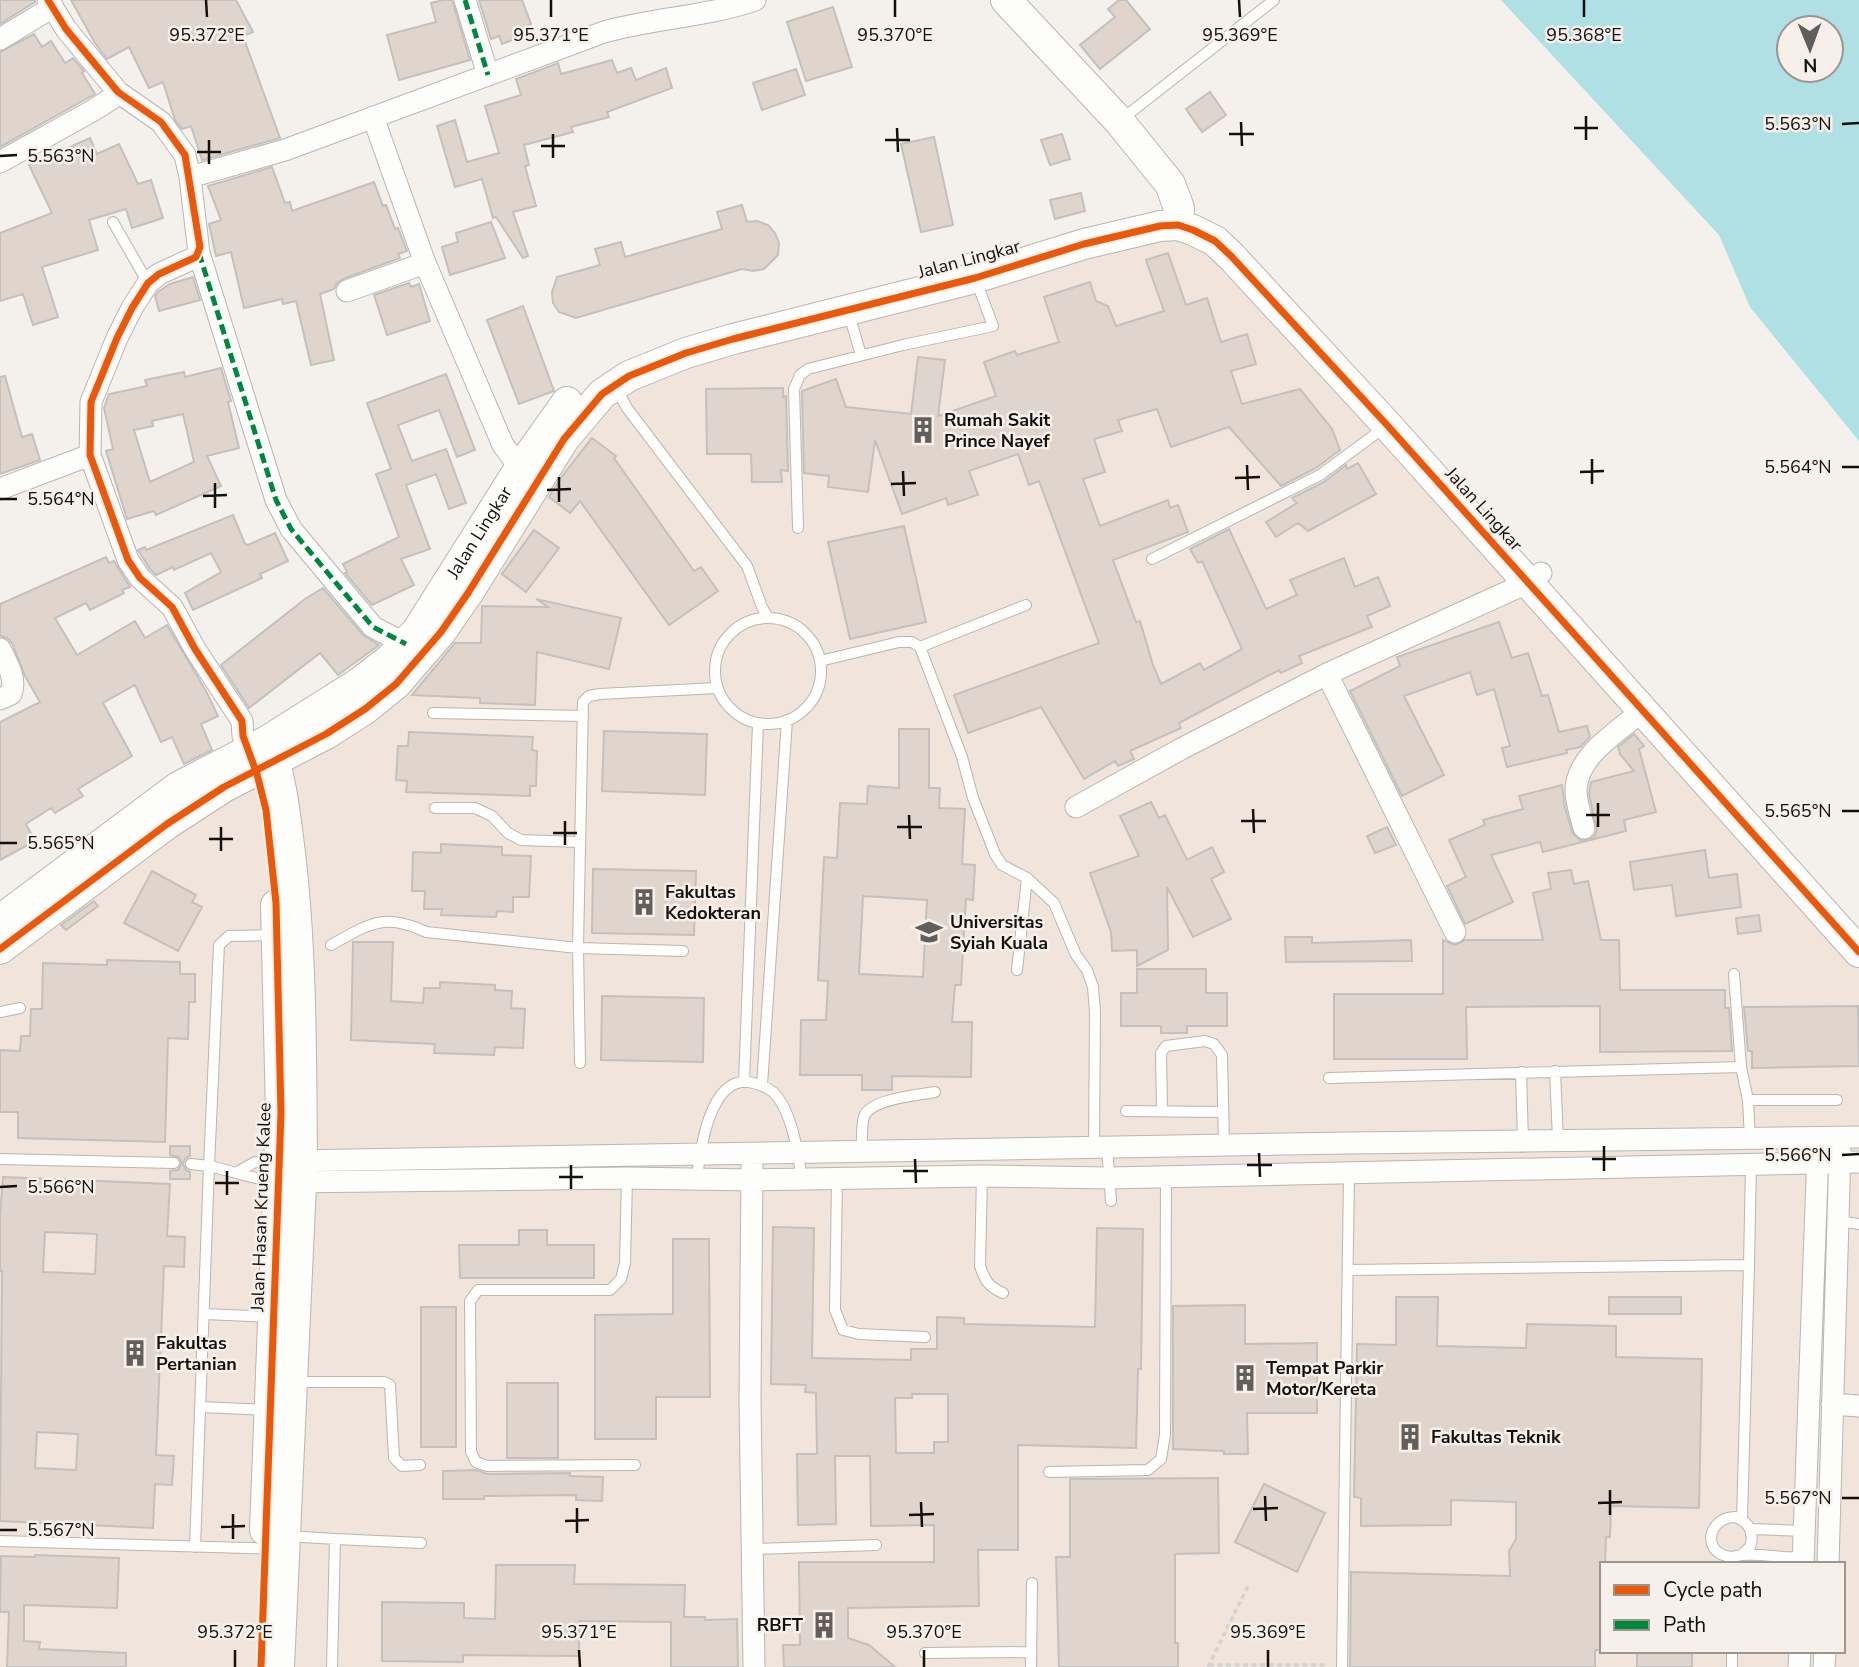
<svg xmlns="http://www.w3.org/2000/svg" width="1859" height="1667" font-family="'Nunito Sans',sans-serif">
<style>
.education{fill:#f1e5db;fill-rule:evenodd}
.water{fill:#aee0e4;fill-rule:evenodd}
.building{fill:#e0d5cd;stroke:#c3c0bd;stroke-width:2;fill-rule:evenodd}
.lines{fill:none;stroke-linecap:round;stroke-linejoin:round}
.lane-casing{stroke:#b8b5b2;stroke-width:12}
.street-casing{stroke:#b8b5b2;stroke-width:23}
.secondary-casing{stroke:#b8b5b2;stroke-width:32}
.path{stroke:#d4d2d1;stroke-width:3.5;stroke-dasharray:5 3.5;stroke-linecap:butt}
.lane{stroke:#fdfdfc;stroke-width:10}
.street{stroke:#fdfdfc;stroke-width:21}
.secondary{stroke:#fdfdfc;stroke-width:30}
.quiet{stroke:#00873e;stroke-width:5;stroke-dasharray:10 5;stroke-linecap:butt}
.cycleway-casing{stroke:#f7efe9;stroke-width:11}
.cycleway{stroke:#e8590c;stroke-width:7}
.ticks{fill:none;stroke:#13100e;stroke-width:2.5}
.labels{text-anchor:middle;stroke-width:5;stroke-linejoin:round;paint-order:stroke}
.street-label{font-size:18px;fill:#13100e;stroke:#f7efe9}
.poi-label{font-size:18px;font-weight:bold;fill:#13100e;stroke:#f7efe9;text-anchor:start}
.ticks-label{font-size:18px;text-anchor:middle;fill:#13100e;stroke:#f7efe9;stroke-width:5;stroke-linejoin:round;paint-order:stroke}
</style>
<rect width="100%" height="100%" fill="#f4f0ec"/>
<path class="education" d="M1189 232 1247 285 1859 967V1667H0V954L292 757 593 414 637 384 738 345ZM1602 1564H1843V1651H1602Z"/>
<path class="water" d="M1501 0H1859V441L1750 307 1719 235ZM1789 28H1831V70H1789Z"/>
<path class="building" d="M0 0H35V2L0 24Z
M71 0H236L253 32 243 36 280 138 202 160 191 126 182 129 175 120 163 82 149 88 129 47 107 59 95 43Z
M443 0H452L470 60 399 80 387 35 436 22 431 3Z
M479 0H522L531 24 522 28 525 35 502 44 499 36 491 39Z
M1119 0H1126L1150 29 1100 69 1080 45 1115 17 1108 9Z
M833 7 852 67 806 81 787 22Z
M34 34 42 47 51 41 65 63 73 58 84 71 82 73 95 94 0 147V52Z
M612 60 617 73 631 68 636 80 666 68 672 88 607 112 609 117 571 127 573 132 524 145 529 165 525 166 536 206 513 212 528 256 523 258 496 217 493 218 482 179 455 187 437 126 455 120 467 162 499 153 485 106 521 95 516 79 558 63 561 74Z
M796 69 805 95 762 110 753 83Z
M1210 92 1226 115 1202 132 1186 109Z
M1062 134 1070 159 1050 165 1041 140Z
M934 137 953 225 921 232 901 144Z
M90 138 97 154 119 144 138 184 151 180 163 218 132 228 126 209 89 220 98 250 42 267 58 317 33 325 23 294 0 301V233L52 213 29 165Z
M272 167 285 203 290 202 292 211 374 182 383 206 386 205 395 229 398 228 407 251 398 254 400 258 343 279 337 283 334 289 320 294 334 360 311 365 296 301 283 304 282 299 244 308 231 252 216 256 209 224 221 220 208 186Z
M1081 193 1085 211 1055 219 1050 200Z
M742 205 747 222 757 221 768 225 775 233 779 243 778 255 764 269 753 271 742 269 576 318 559 312 553 303 552 292 557 277 600 265 595 249 621 242 625 257 722 229 717 212Z
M491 222 505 258 450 275 442 247 458 242 456 233Z
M1168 253 1186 305 1207 298 1221 342 1247 334 1256 364 1231 371 1242 404 1300 389 1332 429 1340 450 1316 468 1281 486 1229 427 1171 447 1157 409 1118 420 1122 431 1094 439 1105 472 1083 479 1100 526 1168 500 1170 508 1178 505 1188 532 1113 560 1136 622 1140 621 1153 665 1161 684 1200 663 1204 670 1242 649 1202 561 1198 563 1190 549 1229 529 1266 609 1297 595 1290 580 1344 558 1355 587 1378 577 1390 606 1367 616 1372 627 1299 656 1302 663 1281 673 1279 670 1179 723 1181 728 1130 751 1134 759 1118 766 1115 761 1084 779 1041 707 968 733 954 695 1099 643 1039 481 1029 485 1018 454 969 471 978 495 948 505 946 498 902 514 875 440 868 492 828 487 829 476 804 473 802 391 836 379 846 407 911 414 918 357 945 360 938 416 996 396 984 362 1015 351 1017 355 1059 342 1044 297 1090 282 1096 301 1108 306 1116 326 1164 311 1146 260Z
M193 277 200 300 159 311 155 296 158 292 170 284Z
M409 283 411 287 419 284 430 321 387 335 374 295Z
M523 306 554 391 519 404 487 320Z
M221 368 231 401 228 402 239 448 207 456 221 486 156 515 154 511 127 519 106 451 113 449 104 408 109 394 147 386 145 380 184 372 185 377ZM183 414 194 462 150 482 134 430 153 426 152 421Z
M446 374 475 450 457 457 439 410 398 425 412 461 446 449 466 503 449 509 436 474 406 485 430 549 401 559 414 585 372 605 345 573 347 572 343 564 399 537 376 474 391 469 367 403Z
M5 376 22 437 32 434 40 460 0 474V377Z
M783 388V397L786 396 788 471 781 470 782 482H752L751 454H707L706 389Z
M592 438 616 456 614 458 694 571 701 567 718 591 669 625 580 501 570 513 549 497 560 479Z
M1358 463 1376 494 1308 531 1298 523 1276 537 1266 522 1297 503 1292 498 1324 482 1346 465 1347 469Z
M233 515 245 544 248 545 275 533 288 561 260 574 262 578 193 610 185 593 221 572 211 553 174 570 173 567 156 575 150 569 138 550 145 547 146 550Z
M904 526 926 622 850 639 828 542Z
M534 530 559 548 526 592 502 574Z
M106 557 109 563 114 561 130 587 122 590 124 593 90 610 86 603 55 618 77 655 135 621 145 638 167 625 206 691 218 716 201 724 212 750 184 764 172 737 161 742 135 685 103 703 132 756 78 789 83 796 55 813 51 808 26 824 35 841 0 860V722L40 702 25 676 12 643 7 638 0 636V604Z
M323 588 363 635 379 645 338 675 320 653 249 708 221 665 305 599Z
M536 599 621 618 609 669 537 652 535 705 480 703V698L412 695 455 643H481L482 606 548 607Z
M1499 622 1512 658 1528 653 1542 696 1548 695 1559 732 1587 726 1590 737 1580 747 1566 750 1567 753 1507 767 1502 748 1510 746 1494 689 1477 695 1470 672 1404 696 1444 775 1402 796 1350 691 1400 666 1397 657Z
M899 729H929V788H940L939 808 965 809 962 864 975 865 973 900 966 899 961 985H955L952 1022H972L971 1077 892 1076V1090H862V1075H800L801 1020H826L828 981 818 980 824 857 837 858 840 803 867 804 868 786 899 788ZM863 896 927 900 923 977 859 974Z
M604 731 707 734 705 795 602 791Z
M409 732 533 737 532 750 537 751 536 786H530V796L406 792 407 781 396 780 398 746H408Z
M1634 734 1644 746 1639 749 1656 812 1624 820 1626 831 1543 852 1540 842 1491 855 1513 902 1465 924 1447 886 1466 877 1449 840 1485 825 1483 820 1523 809 1519 796 1562 785 1565 807 1572 832 1580 840H1588L1594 837 1597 831 1589 794 1591 782 1634 771 1620 754 1618 747Z
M1151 802 1159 818 1165 815 1187 860 1212 847 1224 872 1211 879 1231 919 1193 937 1167 887 1168 950 1137 966V950L1112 951 1111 932 1090 873 1139 856 1120 816Z
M1387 827 1396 845 1375 853 1367 836Z
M441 844 502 847V855L531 856 529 897H513V912L497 911 496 917 441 915 442 909H424L425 891H412L413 852 441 853Z
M1705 850 1709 878 1737 874 1741 907 1676 916 1672 885 1634 890 1630 862Z
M593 869 696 871 694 935 592 933Z
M1571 870 1574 884 1588 881 1601 940H1619L1620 990H1725V1008H1729L1732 1051 1600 1052V1006L1466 1007 1467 1059H1334V994H1443V940L1455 945 1465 940H1543L1533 893 1551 889 1548 873Z
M152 871 196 895 192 902 202 907 178 951 124 923Z
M94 901 98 906 66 930 61 925Z
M1759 915 1761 931 1738 934 1736 918Z
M1285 937H1312V943L1411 940 1412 961 1286 962Z
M353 942H393L391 1001 423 1003 424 988H440V982L495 985V990L512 991 511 1008 525 1009 523 1048 495 1047 494 1055 434 1053 435 1044 351 1040Z
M107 960 180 962V974H195V1002H189L188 1039 168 1038 165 1142 18 1138V1112H0V1050L20 1051 21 1036H30L31 1009H42L43 963 107 965Z
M1137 969H1206V993H1227V1026H1187V1033H1161V1026H1121V993H1137Z
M602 996 704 998 703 1062 601 1060Z
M1858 1006 1859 1066 1752 1068V1051H1748L1744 1007Z
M170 1146H190V1156L185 1159 183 1164 186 1170 190 1172V1179H170V1171L178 1170 182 1163 179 1157 170 1155Z
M3 1177 170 1184 167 1236 185 1237 184 1267 164 1266 156 1455 174 1456 172 1485 155 1484 153 1528 0 1521 2 1271H0V1216ZM45 1232 97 1234 95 1274 43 1272ZM37 1432 78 1434 76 1470 35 1468Z
M773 1227 814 1228 812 1358 911 1360V1349H937V1317L964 1318V1324L1095 1327 1097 1228 1143 1229 1141 1369H1138L1136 1448 1018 1445V1550H978L979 1606 848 1608V1638L869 1645 895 1667H784L783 1645H800L799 1562H934V1525L871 1526 870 1456H835L836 1524 798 1525 797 1454H817L816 1393 805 1392 806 1385 771 1384ZM912 1394H948V1442H934V1453H896L895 1398H912Z
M519 1230H547V1245H594V1278H460L459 1245H519Z
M673 1239H709L710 1397H656V1439H595V1315L673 1314Z
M1396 1297H1438L1437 1346 1526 1348 1527 1324 1616 1326V1357L1702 1359 1699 1508 1611 1506 1610 1537H1606L1605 1564H1602V1650H1595V1667H1350L1351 1572 1510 1576 1509 1551 1516 1539V1502L1451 1500V1525L1361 1526V1498L1354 1497 1357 1344 1396 1345Z
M1609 1297H1681V1314H1609Z
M1245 1305V1344L1317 1343V1413H1247L1248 1454H1224V1451L1173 1449V1306Z
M421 1307H456V1447H421Z
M507 1383H558V1458H507Z
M476 1470 487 1474 570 1473V1476L603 1477 602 1501 576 1500V1495L484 1496V1499H443V1471Z
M1218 1478 1219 1553 1175 1554V1643H1178V1667H1059L1056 1557H1070V1479Z
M1264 1484 1325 1513 1297 1572 1235 1542Z
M35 1555 119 1558 117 1608 24 1605V1641L40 1642 39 1649 126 1653V1667H7L9 1612H0L1 1556 35 1557Z
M496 1565H575L574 1584 685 1585 684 1617H705V1620L737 1619 738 1667H671V1622L579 1621V1656L463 1655V1662L382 1661V1602L464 1603V1618L495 1619Z
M1637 1651H1692V1667H1637Z"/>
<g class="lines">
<defs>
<path id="lane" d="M1122 119 1274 0
M113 222 148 283
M848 311 861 355
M616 388 627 408 747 566 762 607 768 618
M798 528 794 389 800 375 808 369 903 345 993 326 968 259
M1152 559 1320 475 1385 427
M715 671a53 53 0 1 1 106 0a53 53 0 1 1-106 0Z
M920 647 1026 605
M820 661 899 642H912L920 647 962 757 973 798 995 854 1002 865 1027 878 1054 903 1076 955 1087 970 1093 987 1095 1012 1094 1147
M433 713 583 716
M435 808H475L492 816 508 833 521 840 579 842
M331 945C369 924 384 912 426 932L578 948 683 951
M1017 970 1027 878
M0 1012 20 1008
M580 1063 578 948 583 702 589 696 600 694 717 688
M1741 1067 1748 1100H1837
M1555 1071 1558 1140
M1521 1072 1523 1141
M1329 1078 1741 1067 1734 974
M744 1082 758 723
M762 1085 787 720
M1748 1100 1750 1138
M1126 1111 1223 1112
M1162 1111 1161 1053 1166 1046 1205 1041 1214 1044 1222 1055 1224 1145
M1107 1147 1111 1201
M862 1151C862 1141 861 1127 864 1117 869 1099 918 1095 935 1092
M0 1159 174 1163
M191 1164 209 1166 219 945 229 936 274 935
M237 1172 255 1162 278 1161
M982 1176 980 1266C985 1281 989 1287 1003 1293
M627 1178 625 1263 621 1279 610 1290H478L470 1301 471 1452 476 1462 487 1466 635 1465
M697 1178C700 1152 709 1077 749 1082 758 1084 766 1086 773 1092 792 1110 798 1154 802 1179
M837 1179 835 1310 843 1330 859 1334 925 1337
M1837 1221 1859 1224
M1749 1265 1751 1163
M1348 1270 1749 1265 1742 1520
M204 1314 270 1317
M294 1382H384L390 1385 394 1458 402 1466 420 1465
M201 1407 266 1410
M1049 1472 1148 1470 1161 1459 1165 1435 1166 1177
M1751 1529 1804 1531
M288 1536 335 1539 332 1667
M335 1539 421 1543
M0 1541 284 1549
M195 1547 209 1166C233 1171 254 1180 277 1181
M753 1549 876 1545
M1741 1555 1750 1547C1755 1532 1749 1522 1735 1517 1710 1517 1701 1549 1726 1556 1732 1558 1736 1556 1742 1555 1762 1553 1783 1559 1803 1557
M925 1653 1031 1652
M1031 1667 1032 1583
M1342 1667 1349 1175
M1732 1667V1651"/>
<path id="street" d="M48 0 66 29 118 92 161 122 185 155 190 177 199 253 196 257 159 274 148 283 132 308 117 338 91 402 90 455 128 560 140 578 172 607 195 649 242 721 243 736 249 750
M465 0 488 75
M0 39 53 7
M373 117 425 263 503 445 520 468
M0 162 92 111 111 99 118 92
M190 177 285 150 604 32C654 18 706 17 755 0
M199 253 276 500 291 529 373 627 406 644
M347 291 425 263
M0 489 90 455
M0 649C7 663 17 679 11 694L0 699
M1327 674 1455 932
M1076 807 1181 749 1327 674 1527 583 1541 573
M1584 828C1581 816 1576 803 1576 790 1577 755 1618 732 1642 711
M291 1161 1349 1143 1859 1137
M752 1165 750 1401 754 1667
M290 1182 627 1178 752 1180 982 1176 1109 1178 1859 1162
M1832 1404 1859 1406
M1803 1564 1818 1150
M1828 1564 1840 1150
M1799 1667 1800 1651
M1824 1667 1825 1651"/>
<g id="secondary">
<path d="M1006 0 1119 121 1170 184 1179 208 1178 225"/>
<path d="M268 743C282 779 285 815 290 853 302 955 301 1059 302 1162L279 1667"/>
<path id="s1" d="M0 920 178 787 267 741 359 683 390 659 417 631 520 468 567 402"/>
<path d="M0 949 167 824 224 787 326 734 365 709 396 684 441 632 468 593 564 439 602 394 629 376 686 353 733 339 975 278 1084 244 1160 226 1178 225 1193 230 1215 241 1231 256 1387 425 1859 952"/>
<path d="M265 1530 281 1113 276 905"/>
</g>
</defs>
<use href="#lane" class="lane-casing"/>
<use href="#street" class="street-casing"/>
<use href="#secondary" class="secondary-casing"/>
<path class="path" d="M1209 1665H1326
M1208 1667 1249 1584"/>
<use href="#lane" class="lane"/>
<use href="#street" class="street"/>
<use href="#secondary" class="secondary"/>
<path class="quiet" d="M465 0 488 75
M199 253 276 500 291 529 373 627 406 644"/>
<defs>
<path id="cycleway" d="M48 0 66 29 118 92 161 122 185 155 200 247 196 257 159 274 148 283 132 308 117 338 91 402 90 455 128 560 140 578 172 607 195 649 242 721 243 736 257 774 266 810 276 903 281 1113 261 1667
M0 949 167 824 224 787 326 734 365 709 396 684 441 632 468 593 564 439 602 394 629 376 686 353 733 339 975 278 1084 244 1160 226 1178 225 1193 230 1215 241 1231 256 1387 425 1859 952"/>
</defs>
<use href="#cycleway" class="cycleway-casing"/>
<use href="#cycleway" class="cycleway"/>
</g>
<path class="ticks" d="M206 0 207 17M551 0V17M895 0V17M1239 0 1240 17M1584 0V17M1586 116V140M1241 122 1242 146M1842 124 1859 123M897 128 898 152M1574 128H1598M553 134V158M1229 134H1254M209 140V164M885 140H910M541 146H565M197 152H221M0 156 17 155M1592 459V484M1247 465 1248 490M1842 467H1859M903 471 904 496M1580 472 1604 471M559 477V502M1235 478 1260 477M215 483V508M891 484 916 483M547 490 571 489M203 496 227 495M0 499H17M1598 803V827M1253 809 1254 833M1842 811H1859M909 815 910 839M1586 815H1610M565 821V845M1241 821H1266M221 827V851M897 827H922M553 833H577M209 839H233M0 843H17M1604 1146V1171M1259 1153 1260 1177M1842 1155 1859 1154M915 1159 916 1183M1592 1159H1616M571 1165V1189M1247 1165H1272M227 1171V1195M903 1171H928M559 1177H583M215 1183H239M0 1187 17 1186M1610 1490V1515M1265 1496 1266 1521M1842 1498H1859M921 1502 922 1527M1598 1503 1622 1502M577 1508V1533M1253 1509 1278 1508M233 1514V1539M909 1515 934 1514M565 1521 589 1520M221 1527 245 1526M0 1530H17M235 1650V1667M579 1650 580 1667M924 1650V1667M1268 1650V1667"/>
<defs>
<symbol id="building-bare" viewBox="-9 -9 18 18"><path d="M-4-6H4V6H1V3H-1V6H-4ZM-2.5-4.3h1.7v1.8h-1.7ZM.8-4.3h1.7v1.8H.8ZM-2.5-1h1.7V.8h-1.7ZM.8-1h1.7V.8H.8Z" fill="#625e5c" stroke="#f7efe9" stroke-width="2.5" paint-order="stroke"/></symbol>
<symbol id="university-bare" viewBox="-9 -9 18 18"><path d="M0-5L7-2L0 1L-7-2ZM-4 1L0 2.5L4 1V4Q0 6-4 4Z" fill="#625e5c" stroke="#f7efe9" stroke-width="2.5" paint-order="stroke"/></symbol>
</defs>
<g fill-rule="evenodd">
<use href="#building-bare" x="904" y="411" width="38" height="38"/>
<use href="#building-bare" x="625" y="883" width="38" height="38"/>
<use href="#university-bare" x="910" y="913" width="38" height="38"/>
<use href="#building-bare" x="116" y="1334" width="38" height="38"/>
<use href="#building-bare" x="1226" y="1359" width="38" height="38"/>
<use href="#building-bare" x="1391" y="1418" width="38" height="38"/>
<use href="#building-bare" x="805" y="1606" width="38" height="38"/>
</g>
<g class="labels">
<g class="street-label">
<text transform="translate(969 259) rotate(-15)" y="6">Jalan Lingkar</text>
<text transform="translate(1484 509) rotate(48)" y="6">Jalan Lingkar</text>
<text dy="6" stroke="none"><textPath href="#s1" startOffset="626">Jalan Lingkar</textPath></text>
<text transform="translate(261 1207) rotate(-88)" y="6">Jalan Hasan Krueng Kalee</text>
</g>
<g class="poi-label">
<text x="944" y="426">Rumah Sakit<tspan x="944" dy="21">Prince Nayef</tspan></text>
<text x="665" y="898">Fakultas<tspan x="665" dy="21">Kedokteran</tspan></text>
<text x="950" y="928">Universitas<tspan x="950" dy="21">Syiah Kuala</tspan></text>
<text x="156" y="1349">Fakultas<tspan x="156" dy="21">Pertanian</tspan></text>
<text x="1266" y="1374">Tempat Parkir<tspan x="1266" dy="21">Motor/Kereta</tspan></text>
<text x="1431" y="1443">Fakultas Teknik</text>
<text x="803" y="1631" text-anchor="end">RBFT</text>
</g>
</g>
<g class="ticks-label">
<text x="207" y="41">95.372°E</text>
<text x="551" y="41">95.371°E</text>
<text x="895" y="41">95.370°E</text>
<text x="1240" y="41">95.369°E</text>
<text x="1584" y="41">95.368°E</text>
<text x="1798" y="130">5.563°N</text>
<text x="61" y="162">5.563°N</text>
<text x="1798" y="473">5.564°N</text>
<text x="61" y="505">5.564°N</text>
<text x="1798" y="817">5.565°N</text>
<text x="61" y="849">5.565°N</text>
<text x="1798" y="1161">5.566°N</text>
<text x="61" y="1193">5.566°N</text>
<text x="1798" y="1504">5.567°N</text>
<text x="61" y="1536">5.567°N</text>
<text x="235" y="1638">95.372°E</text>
<text x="579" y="1638">95.371°E</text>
<text x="924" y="1638">95.370°E</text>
<text x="1268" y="1638">95.369°E</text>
</g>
<rect x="1600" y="1562" width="245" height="91" fill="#f7efe9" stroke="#9c9691" stroke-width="2"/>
<rect x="1614" y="1585" width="35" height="10" fill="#e8590c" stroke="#9c9691" stroke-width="2"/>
<text x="1663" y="1597" font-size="21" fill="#13100e">Cycle path</text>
<rect x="1614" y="1620" width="35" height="10" fill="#00873e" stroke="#9c9691" stroke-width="2"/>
<text x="1663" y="1632" font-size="21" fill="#13100e">Path</text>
<g transform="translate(1810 49) rotate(179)"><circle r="33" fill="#f7efe9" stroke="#9c9691" stroke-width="2"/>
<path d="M0-5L12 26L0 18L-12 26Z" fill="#625e5c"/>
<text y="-10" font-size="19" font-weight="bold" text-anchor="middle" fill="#13100e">N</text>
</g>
</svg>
